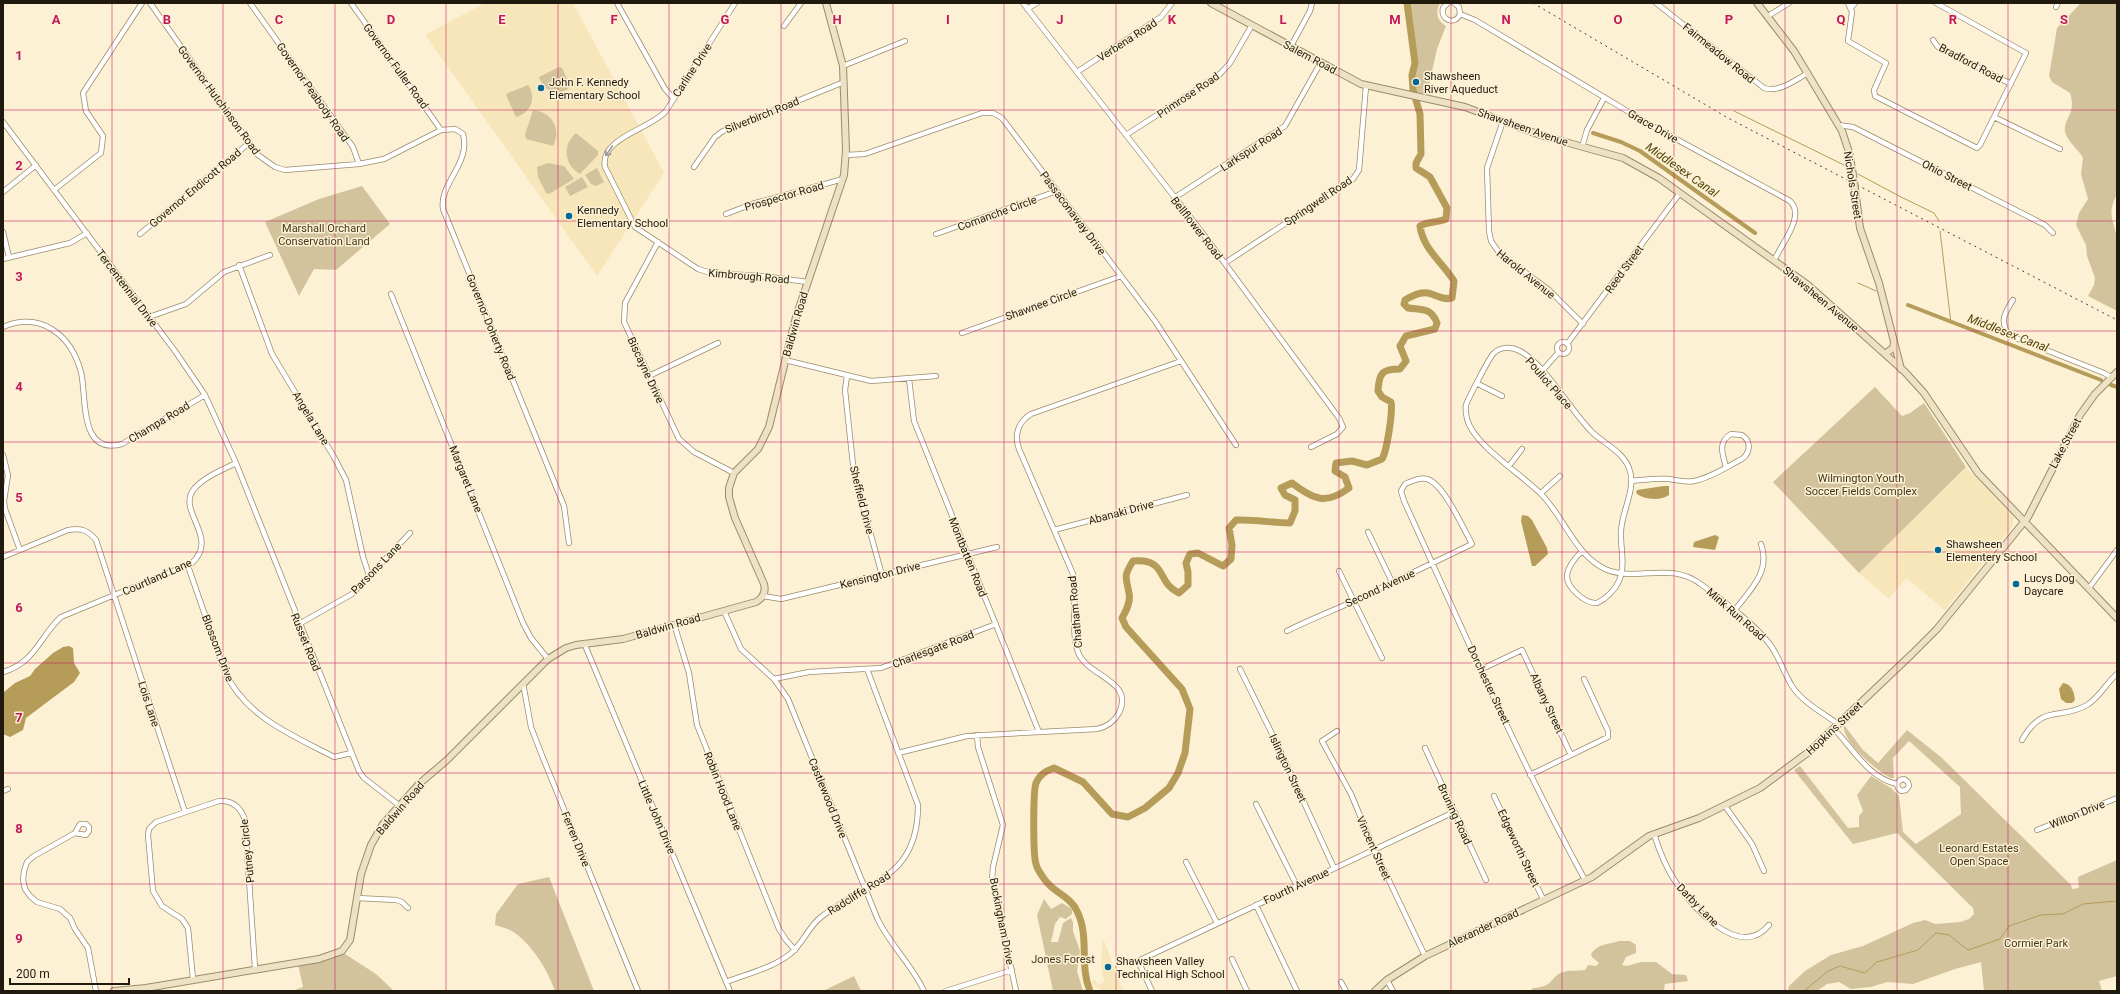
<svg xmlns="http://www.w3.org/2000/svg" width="2120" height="994" font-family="Roboto,sans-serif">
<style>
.built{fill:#f8e6bb}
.green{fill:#d3c39c}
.water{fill:#b69c59}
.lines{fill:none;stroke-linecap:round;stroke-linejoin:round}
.stream{stroke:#b69c59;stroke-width:1}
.canal{stroke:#b69c59;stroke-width:4}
.river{stroke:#b69c59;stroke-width:7}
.street-casing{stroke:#9a8c6b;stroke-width:6}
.secondary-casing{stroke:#9a8c6b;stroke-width:8}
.street{stroke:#fff;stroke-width:4.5}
.secondary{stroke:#ede2c4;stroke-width:6}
.rail{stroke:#494333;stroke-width:1;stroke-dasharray:2 4;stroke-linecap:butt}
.secondary-bridge-casing{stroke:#9a8c6b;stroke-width:8;stroke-linecap:butt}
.secondary-bridge{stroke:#ede2c4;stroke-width:6}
.oneway{stroke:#9a9892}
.grid{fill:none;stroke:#c2185b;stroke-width:1;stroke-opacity:0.55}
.poi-dot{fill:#006694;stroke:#fcf1d4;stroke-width:1.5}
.labels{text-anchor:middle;stroke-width:3;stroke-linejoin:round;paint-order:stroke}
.street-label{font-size:11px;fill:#1f1a0d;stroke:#fcf1d4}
.poi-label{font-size:11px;fill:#1f1a0d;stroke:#fcf1d4;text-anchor:start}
.park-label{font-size:11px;fill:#433719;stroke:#fcf1d4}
.water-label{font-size:12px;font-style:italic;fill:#55420b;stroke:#fcf1d4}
.grid-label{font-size:13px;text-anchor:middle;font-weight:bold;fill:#c2185b;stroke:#fcf1d4;stroke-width:3;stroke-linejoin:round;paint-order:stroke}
</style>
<rect width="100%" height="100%" fill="#fcf1d4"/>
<path class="built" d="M485 3H573L664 173 597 276 425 35Z
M1966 467 2014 517 2012 527 1945 610 1906 578 1889 599 1859 573Z
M1103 938 1123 991H1103L1091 983 1094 979 1099 985 1104 982 1101 964Z"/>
<path class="green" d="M1407 3H1440C1435 12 1437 21 1446 26L1437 49 1427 94 1414 92 1413 90 1412 75 1415 63Z
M2081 3H2117V194C2105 217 2116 222 2117 242 2118 265 2117 288 2117 311L2088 296 2094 285 2095 278 2087 256 2086 245 2076 225 2079 213 2088 199 2081 174 2083 158C2079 150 2067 141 2065 132 2063 118 2077 114 2070 93L2052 82 2049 76 2057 28Z
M559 67 562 68 571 87C559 97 543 92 539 77Z
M528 85C537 97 531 113 516 117L506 95 508 93Z
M533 110C552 112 562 129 553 146L526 139 525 135Z
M576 133 598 151V155L580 174C564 165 562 145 576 133Z
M548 163 564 166 574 179 549 194 546 193 538 177 537 167Z
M597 168 604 182 596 186 591 184 585 175Z
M582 177 588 187 570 196 565 187Z
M362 186 390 224 336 270 314 269 299 296 265 222 319 199Z
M1875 387 1902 416 1910 413 1924 403 1966 467 1859 573 1773 482Z
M1844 725 1863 750 1878 763 1907 730 1942 758 2071 885 2072 889 2079 888 2078 877 2117 860V976L2099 981 2102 991H1984L1981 962 1955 969 1913 984 1887 982 1871 987 1851 989 1839 982 1827 984 1817 991H1788L1789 986 1805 971 1831 955 1863 946 1913 923 1925 920 1935 924 1960 922 1969 919 1974 914 1973 908 1897 833 1853 844 1794 770 1800 766 1848 828 1859 827V816L1863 811 1857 795 1871 776 1891 788 1899 796 1903 832 1916 844 1961 814 1960 787 1909 741 1893 758 1894 778H1891C1879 773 1840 740 1844 725Z
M549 877 594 991H555C548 971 533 946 515 933 510 929 501 927 495 925L496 914 518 884Z
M1044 899 1051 909 1062 903 1072 909V914L1066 919 1060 917 1055 924 1051 942H1058L1063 923 1071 918 1073 922V931L1080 951 1077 971 1083 991H1053L1037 915Z
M1619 941H1630L1636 945V953L1626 957 1622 965 1627 966 1641 962H1656L1672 974 1686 975 1688 981 1665 984 1664 989 1666 991H1530L1533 988C1555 987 1549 977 1563 972 1569 970 1578 971 1585 970L1588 965 1596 966 1599 963 1592 957 1591 954C1599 943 1607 945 1619 941Z
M345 954 376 974 394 991H292L303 987 298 964Z
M854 976 861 991H823Z"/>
<path class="water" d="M1664 486H1669V495C1661 501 1643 500 1636 493L1637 490Z
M1522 515 1528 516 1532 520 1547 548 1548 554 1535 566H1532L1521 521Z
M1715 535 1719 537 1715 550 1693 547 1694 542Z
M69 646 73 648 74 663 80 673 74 682 26 718 23 730 10 737 3 734 4 692 15 683 30 676 35 669 53 653 63 647Z
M2063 683C2072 684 2074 692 2075 700L2072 703H2066L2061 699 2059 689Z"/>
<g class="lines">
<path class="stream" d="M1734 111 1844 165
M1858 174 1901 197 1934 213 1939 221
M1940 231 1951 323
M1858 283 1876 291
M1804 991 1828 971 1840 966 1865 973 1877 962 1918 950 1936 933 1949 935 1968 950 2000 939 2009 926 2041 915 2063 914 2083 904 2117 901"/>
<path class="canal" d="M1593 133 1621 142 1640 151 1755 233
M1908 305 2101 380
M2111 385 2117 387"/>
<path class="river" d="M1090 991C1079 965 1090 937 1077 911 1070 896 1054 893 1045 880 1042 876 1037 869 1036 864 1033 856 1033 791 1036 783 1040 774 1046 771 1054 768L1083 782 1112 814 1128 817 1145 808 1169 788 1178 773 1185 753 1190 709 1182 689 1126 627 1122 618C1126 611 1131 602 1129 593 1126 577 1123 577 1133 561 1168 558 1156 583 1179 593L1188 585V572L1186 563 1190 554 1198 553 1223 566 1231 559 1232 545 1229 528 1236 520C1254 519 1271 523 1290 523L1295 511V500L1285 495 1281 488 1292 483C1314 500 1326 505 1349 488L1345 477 1335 471 1336 463 1352 461 1367 465 1382 459C1387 451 1393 411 1391 402L1382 397 1378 391C1379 373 1382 369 1400 369L1406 361 1400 346 1406 336 1435 329 1437 323C1431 307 1422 310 1408 308L1404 304 1405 300C1412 296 1419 292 1427 293 1436 294 1443 301 1452 298L1454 281C1442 262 1423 249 1420 226 1428 221 1437 223 1446 219L1447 208 1430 177 1416 168V163L1421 154 1420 114 1413 90 1412 75 1415 63 1407 3"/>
<defs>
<path id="street" d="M150 3 258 155 275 167 285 170 359 164 384 159 441 130 455 129 463 134C471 164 439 183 443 209L564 506 569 543
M250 3 353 147 359 164
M351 3 441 130
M617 3 665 89 674 99
M735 3 666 111C651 129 599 138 605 167L635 227 698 269 711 273 761 276 808 282
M1023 3 1201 231 1339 418 1343 427 1337 434 1311 447
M1448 3 1443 8C1440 20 1455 26 1460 14L1459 7 1454 3
M1656 3 1764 88C1779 93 1795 80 1808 73
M1848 3 1852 12 1848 41 1886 63 1874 90 1875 96 1977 148 1980 145 2026 53 1936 3
M2056 7 2058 3
M1851 8 1855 3
M1027 9 1037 3
M1460 14 1475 20 1654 127 1790 201C1806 216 1781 244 1774 261
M1768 16 1789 3
M784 26 801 3
M1933 40 1938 47 2011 84
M1291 46 1310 11 1312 3
M843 66 905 41
M1077 72 1161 17 1172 3
M1994 117 2060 149
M1503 121 1487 168 1489 231 1491 241 1500 254 1549 290 1583 324
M3 122 175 351 205 395 236 463 359 771 364 778 400 806
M1838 125 1853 127 2045 225 2053 233
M1126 135 1219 75 1230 63 1252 25
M1582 147 1587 130 1604 98
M846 155 865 154 982 113H993L1002 118 1155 321 1236 445
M694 167 715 137 723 131 844 82
M54 190 101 153 103 136 86 111 83 93 142 3
M3 192 36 165
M1174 198 1285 126 1321 62
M726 214 752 204 843 179
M3 232 9 257
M140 234 249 143
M936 234 1057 191
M658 242 625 303 624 322 679 439 694 452 734 473
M3 259 70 243 87 233
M1225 263 1353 179 1359 170 1366 86
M239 265 272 354 334 457 346 480 363 557 369 575
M391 294 523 623 531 638 548 659
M2013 300C2005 312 1998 323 2011 336L2104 373 2111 377
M149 317 186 304 224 272 270 255
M3 327C41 311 71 335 81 372 87 396 78 456 122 444L205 395
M962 333 1121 276
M1557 348a6 6 0 1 1 12 0a6 6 0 1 1-12 0Z
M1567 344 1680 193
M785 360 871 381 936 376
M1542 371 1558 353
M649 376 718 343
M847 376 845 390 854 474 882 575
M909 379 914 421 1039 732
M1478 384 1502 396
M3 455 8 475 4 501 5 509 20 550
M1509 466 1522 449
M1631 481C1644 480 1657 478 1669 479 1677 480 1686 483 1694 481 1711 478 1728 466 1742 459 1751 452 1751 441 1742 435L1731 434C1717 442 1723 455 1726 467
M1541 493 1560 476
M1054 530 1187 495
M1368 532 1392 582
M1582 551C1576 557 1568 566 1567 575 1566 587 1585 604 1597 603 1606 599 1615 590 1619 581 1626 565 1620 547 1621 531 1622 510 1637 488 1629 468 1623 452 1605 444 1593 433 1571 412 1545 364 1520 351 1512 347 1501 346 1494 353 1490 356 1468 399 1466 405 1465 409 1466 414 1467 419 1473 444 1521 474 1540 493 1564 516 1574 554 1605 569 1637 583 1670 560 1702 585 1724 602 1750 620 1768 642 1779 655 1783 672 1792 686 1802 702 1823 713 1838 724
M3 557 68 530C81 528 88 530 96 540L185 812
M188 566 224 670C245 717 292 735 334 757L351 753
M1339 571 1382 658
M2089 588 2117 550
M763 596 781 599 997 547
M724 611 741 649 774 679 788 699 878 920C891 946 912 965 924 991
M1734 611C1750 590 1771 572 1761 544
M299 624 352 594 410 533
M674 624 689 673 697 725 779 929 786 940 795 950
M1287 631C1309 620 1332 611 1354 601 1393 582 1432 563 1472 544 1463 528 1444 484 1427 479 1420 477 1412 481 1405 484L1401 491 1404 501C1462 628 1518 757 1585 880
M584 643 730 991
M1240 669 1279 748 1334 868
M1482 669 1522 650 1571 755
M3 672C35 663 40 636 61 617L192 563C220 537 176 511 194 489 204 477 222 470 236 463
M774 679 809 672 881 668 996 624
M523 683 531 727 541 753 638 991
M1833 728C1853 748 1868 778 1897 784L1900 780 1904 779 1908 782 1909 786 1906 790 1901 791 1898 788 1897 784
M1337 731 1322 741 1351 794 1374 849 1425 956
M977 735 978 747 1003 825 993 867 992 880 1016 991
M2022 740C2043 703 2059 721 2087 705 2100 697 2106 683 2117 674
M1425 748 1486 880
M898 753 967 736 1097 729C1106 727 1114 722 1119 713 1135 680 1087 677 1078 652 1071 633 1076 602 1074 581L1073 574 1019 449C1014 435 1018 422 1031 414L1181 361
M1530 775 1608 737V731L1584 679
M3 791 8 789
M1494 796 1543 899
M1256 804 1297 886
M1725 806 1752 844 1764 871
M2037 830 2117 798
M75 833 86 835 89 831V827L86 824H80L75 833 34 856 27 862 24 871 23 880 25 889 30 896 37 902 60 909 70 918 75 929 88 948 96 991
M1654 834C1659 850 1665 866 1675 881 1691 905 1739 962 1769 925
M1186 862 1217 923
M357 898 396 900 402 902 408 908
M1256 905 1297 991
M1232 959 1247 991
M193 979 188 928 182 919 162 906 153 891 148 835 149 829 156 822 219 801C233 800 241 808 245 820L255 968
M1387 980 1393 991
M726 982C746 974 773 968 790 954 803 944 808 927 821 917 869 880 918 879 918 805L867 669
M1341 982 1346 991
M946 991 1012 970
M1152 991 1138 961 1454 812"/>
<path id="secondary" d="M1211 3 1361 84 1465 107 1540 135 1623 158 1659 178 1808 285 1905 372 1924 393 1978 473 2117 618
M1757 3 1794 51 1842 131 1849 152 1853 175
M1855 189 1860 228 1879 283 1901 369
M1885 354 1893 348 1894 342
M114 991 146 988 319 959 342 951 350 940 361 874 371 845 383 824 419 784 447 760 548 659 566 648 576 645 623 639 756 602C763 598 766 592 764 584L735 518 729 497V488L734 473 758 449 769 427 796 317 844 175 846 150 843 66 826 3
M1375 991 1387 980 1425 956 1592 877 1649 836 1699 818 1760 788 1810 751 1912 654 1937 629 2028 517 2080 415 2095 394 2117 372"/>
</defs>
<use href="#street" class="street-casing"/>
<use href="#secondary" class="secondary-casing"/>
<use href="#street" class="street"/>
<use href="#secondary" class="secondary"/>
<path class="rail" d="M1533 3 1728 118 2117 320"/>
<defs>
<path id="secondary-bridge" d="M1853 175 1855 189"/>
</defs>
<use href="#secondary-bridge" class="secondary-bridge-casing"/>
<use href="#secondary-bridge" class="secondary-bridge"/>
</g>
<defs><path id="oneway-shaft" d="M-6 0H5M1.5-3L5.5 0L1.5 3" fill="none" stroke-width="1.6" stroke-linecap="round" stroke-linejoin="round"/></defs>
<use class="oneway" href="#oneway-shaft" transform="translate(609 151) rotate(124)"/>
<path class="grid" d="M112 3V991M223 3V991M335 3V991M446 3V991M558 3V991M669 3V991M781 3V991M893 3V991M1004 3V991M1116 3V991M1227 3V991M1339 3V991M1451 3V991M1562 3V991M1674 3V991M1785 3V991M1897 3V991M2008 3V991M3 110H2117M3 221H2117M3 331H2117M3 442H2117M3 552H2117M3 663H2117M3 773H2117M3 884H2117"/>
<g class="poi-dot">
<circle cx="1416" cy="82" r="4"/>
<circle cx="541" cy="88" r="4"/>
<circle cx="569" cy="216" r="4"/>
<circle cx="1938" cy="550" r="4"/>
<circle cx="2016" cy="584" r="4"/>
<circle cx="1108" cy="967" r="4"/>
</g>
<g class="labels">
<g class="street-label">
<text transform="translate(1127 40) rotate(-33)" y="4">Verbena Road</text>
<text transform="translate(1719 53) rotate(39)" y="4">Fairmeadow Road</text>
<text transform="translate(1310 57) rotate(28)" y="4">Salem Road</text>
<text transform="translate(1971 63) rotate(28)" y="4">Bradford Road</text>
<text transform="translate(396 66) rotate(54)" y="4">Governor Fuller Road</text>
<text transform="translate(692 70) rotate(-57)" y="4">Carline Drive</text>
<text transform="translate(313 92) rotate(55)" y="4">Governor Peabody Road</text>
<text transform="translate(1188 95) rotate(-34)" y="4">Primrose Road</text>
<text transform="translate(219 100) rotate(54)" y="4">Governor Hutchinson Road</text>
<text transform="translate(762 115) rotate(-22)" y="4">Silverbirch Road</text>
<text transform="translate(1653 126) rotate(30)" y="4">Grace Drive</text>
<text transform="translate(1523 127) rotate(19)" y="4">Shawsheen Avenue</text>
<text transform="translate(1251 149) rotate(-33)" y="4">Larkspur Road</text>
<text transform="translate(1947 175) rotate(27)" y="4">Ohio Street</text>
<text transform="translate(1853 185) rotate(81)" y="4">Nichols Street</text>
<text transform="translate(195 188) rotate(-40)" y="4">Governor Endicott Road</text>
<text transform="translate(784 196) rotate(-16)" y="4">Prospector Road</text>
<text transform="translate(1318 201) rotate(-34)" y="4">Springwell Road</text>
<text transform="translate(997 213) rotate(-20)" y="4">Comanche Circle</text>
<text transform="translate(1073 213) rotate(53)" y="4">Passaconaway Drive</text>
<text transform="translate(1197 228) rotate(52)" y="4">Bellflower Road</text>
<text transform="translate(1624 269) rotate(-54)" y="4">Reed Street</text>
<text transform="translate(1526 274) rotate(39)" y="4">Harold Avenue</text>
<text transform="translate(749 276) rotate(5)" y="4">Kimbrough Road</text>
<text transform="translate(127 288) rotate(53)" y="4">Tercentennial Drive</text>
<text transform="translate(1821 299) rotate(40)" y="4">Shawsheen Avenue</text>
<text transform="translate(1041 304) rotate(-20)" y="4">Shawnee Circle</text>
<text transform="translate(795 324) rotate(-74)" y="4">Baldwin Road</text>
<text transform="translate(491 327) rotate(68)" y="4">Governor Doherty Road</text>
<text transform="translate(646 370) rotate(65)" y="4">Biscayne Drive</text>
<text transform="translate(1549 383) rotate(49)" y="4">Pouliot Place</text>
<text transform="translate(311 418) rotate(59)" y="4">Angela Lane</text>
<text transform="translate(159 422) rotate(-31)" y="4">Champa Road</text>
<text transform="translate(2065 443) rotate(-62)" y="4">Lake Street</text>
<text transform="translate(466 479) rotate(68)" y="4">Margaret Lane</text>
<text transform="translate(862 500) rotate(76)" y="4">Sheffield Drive</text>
<text transform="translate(1121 512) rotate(-15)" y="4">Abanaki Drive</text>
<text transform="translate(968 557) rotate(68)" y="4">Montbatten Road</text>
<text transform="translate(376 568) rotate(-46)" y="4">Parsons Lane</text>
<text transform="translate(880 575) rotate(-14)" y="4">Kensington Drive</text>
<text transform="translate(157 577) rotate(-24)" y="4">Courtland Lane</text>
<text transform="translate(1380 588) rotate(-25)" y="4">Second Avenue</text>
<text transform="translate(1075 612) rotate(-95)" y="4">Chatham Road</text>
<text transform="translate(1736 614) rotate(41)" y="4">Mink Run Road</text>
<text transform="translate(668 626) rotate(-16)" y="4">Baldwin Road</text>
<text transform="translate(306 642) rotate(68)" y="4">Russet Road</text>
<text transform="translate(218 648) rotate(69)" y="4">Blossom Drive</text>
<text transform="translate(933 649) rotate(-21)" y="4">Charlesgate Road</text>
<text transform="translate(1489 685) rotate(65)" y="4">Dorchester Street</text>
<text transform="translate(1547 703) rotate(65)" y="4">Albany Street</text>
<text transform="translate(149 704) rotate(72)" y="4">Lois Lane</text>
<text transform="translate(1834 728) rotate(-43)" y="4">Hopkins Street</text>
<text transform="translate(1288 768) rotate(65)" y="4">Islington Street</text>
<text transform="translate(723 791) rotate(68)" y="4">Robin Hood Lane</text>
<text transform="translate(828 798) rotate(68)" y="4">Castlewood Drive</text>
<text transform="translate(400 808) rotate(-49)" y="4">Baldwin Road</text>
<text transform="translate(1455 814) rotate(65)" y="4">Bruning Road</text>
<text transform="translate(2077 814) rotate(-22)" y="4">Wilton Drive</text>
<text transform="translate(657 817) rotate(67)" y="4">Little John Drive</text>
<text transform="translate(576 839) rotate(68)" y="4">Ferren Drive</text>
<text transform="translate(1374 848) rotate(66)" y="4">Vincent Street</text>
<text transform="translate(1519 848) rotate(65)" y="4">Edgeworth Street</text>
<text transform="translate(247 851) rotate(-96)" y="4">Putney Circle</text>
<text transform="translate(1296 886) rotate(-25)" y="4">Fourth Avenue</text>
<text transform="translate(859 893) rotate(-32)" y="4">Radcliffe Road</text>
<text transform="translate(1698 905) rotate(46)" y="4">Darby Lane</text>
<text transform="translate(1002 921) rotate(79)" y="4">Buckingham Drive</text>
<text transform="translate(1483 928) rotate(-25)" y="4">Alexander Road</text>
</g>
<g class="poi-label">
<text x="1424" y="80">Shawsheen<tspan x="1424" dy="13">River Aqueduct</tspan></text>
<text x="549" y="86">John F. Kennedy<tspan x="549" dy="13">Elementary School</tspan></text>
<text x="577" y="214">Kennedy<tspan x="577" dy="13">Elementary School</tspan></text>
<text x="1946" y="548">Shawsheen<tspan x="1946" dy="13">Elementery School</tspan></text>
<text x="2024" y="582">Lucys Dog<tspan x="2024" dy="13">Daycare</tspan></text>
<text x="1116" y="965">Shawsheen Valley<tspan x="1116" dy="13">Technical High School</tspan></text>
</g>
<g class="park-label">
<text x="324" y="232">Marshall Orchard<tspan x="324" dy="13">Conservation Land</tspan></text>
<text x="1861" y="482">Wilmington Youth<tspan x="1861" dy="13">Soccer Fields Complex</tspan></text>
<text x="1979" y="852">Leonard Estates<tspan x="1979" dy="13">Open Space</tspan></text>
<text x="2036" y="947">Cormier Park</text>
<text x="1063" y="963">Jones Forest</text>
</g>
<g class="water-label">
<text transform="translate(1682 170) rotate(35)" y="4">Middlesex Canal</text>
<text transform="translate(2008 333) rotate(21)" y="4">Middlesex Canal</text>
</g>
</g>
<g class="grid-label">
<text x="56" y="24">A</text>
<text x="167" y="24">B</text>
<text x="279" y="24">C</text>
<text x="391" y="24">D</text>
<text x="502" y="24">E</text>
<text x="614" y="24">F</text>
<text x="725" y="24">G</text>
<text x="837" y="24">H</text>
<text x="948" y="24">I</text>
<text x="1060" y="24">J</text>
<text x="1172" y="24">K</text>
<text x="1283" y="24">L</text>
<text x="1395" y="24">M</text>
<text x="1506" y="24">N</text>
<text x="1618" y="24">O</text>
<text x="1729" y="24">P</text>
<text x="1841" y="24">Q</text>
<text x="1953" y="24">R</text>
<text x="2064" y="24">S</text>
<text x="19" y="60">1</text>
<text x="19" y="170">2</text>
<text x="19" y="281">3</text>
<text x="19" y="391">4</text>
<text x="19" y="502">5</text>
<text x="19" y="612">6</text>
<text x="19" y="722">7</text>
<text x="19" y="833">8</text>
<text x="19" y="943">9</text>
</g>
<rect width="2120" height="994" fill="none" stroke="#1f1a0d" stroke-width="8"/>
<path d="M10 978v6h119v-6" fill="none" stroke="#1f1a0d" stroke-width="2"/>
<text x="16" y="978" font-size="12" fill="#1f1a0d" stroke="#fcf1d4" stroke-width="3" paint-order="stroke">200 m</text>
</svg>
